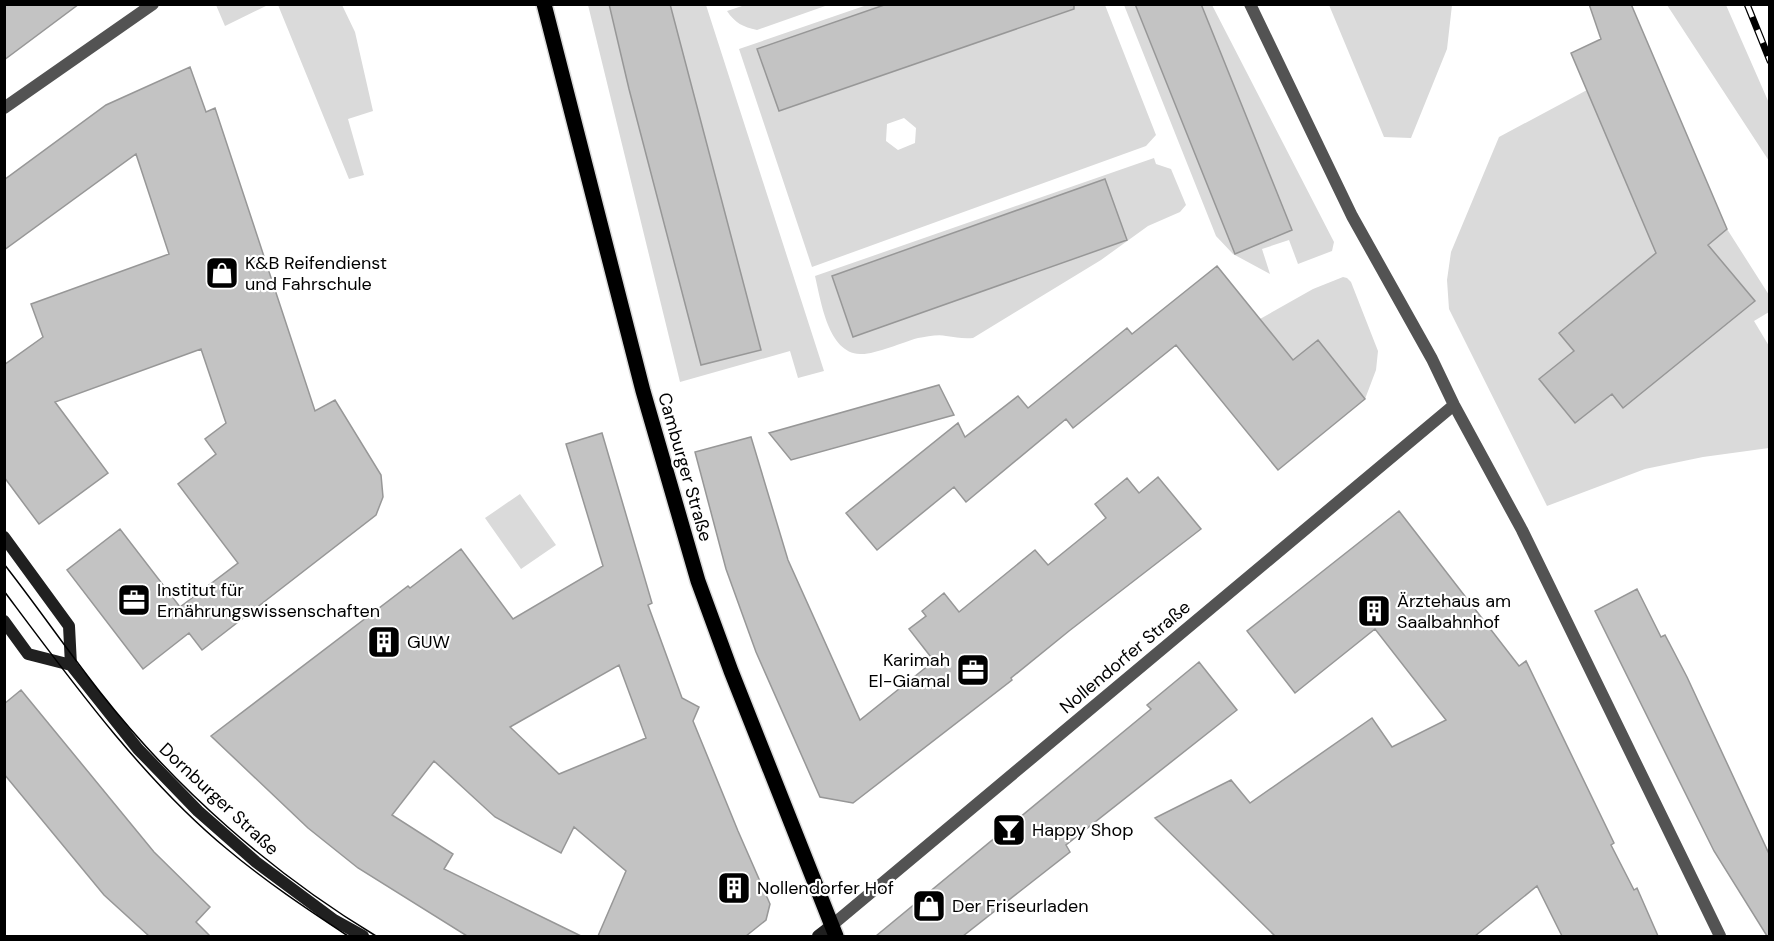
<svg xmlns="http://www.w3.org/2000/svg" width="1774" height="941" font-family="'DM Sans',sans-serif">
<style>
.green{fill:#dadada;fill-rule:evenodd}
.building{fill:#c3c3c3;stroke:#979797;stroke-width:1.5;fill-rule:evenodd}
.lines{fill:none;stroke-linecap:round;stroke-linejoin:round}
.primary-casing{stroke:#dbdbdb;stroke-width:18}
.street{stroke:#535353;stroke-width:12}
.secondary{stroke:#202020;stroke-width:12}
.primary{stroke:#000;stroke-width:15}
.tram{stroke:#000;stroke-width:1.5}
.rail-casing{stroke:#000;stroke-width:7}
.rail{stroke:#fff;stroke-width:4.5;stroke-dasharray:14;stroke-linecap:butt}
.labels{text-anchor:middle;stroke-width:4.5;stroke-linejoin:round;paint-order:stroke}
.poi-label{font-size:18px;fill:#000;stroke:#fff;text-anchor:start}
.street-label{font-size:18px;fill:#000;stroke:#fff}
</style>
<rect width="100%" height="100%" fill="#fff"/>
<path class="green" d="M216 5H268L225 26Z
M278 5H342L355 32 373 111 348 119 364 175 349 179Z
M588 5H609L629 89 701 365 761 350 670 5H706L824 371 798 378 790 351 680 382Z
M745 5V4L828 5 757 30C743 27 735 23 727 11Z
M867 5H887L758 49 779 111 1051 17 1047 5H1105L1156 135 1146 146 812 267 739 49ZM904 118 916 128 915 143 898 150 886 141 887 124Z
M1124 5H1135L1235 254 1292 230 1201 5H1212L1334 242 1332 251 1298 264 1289 240 1262 249 1270 274 1233 254 1216 236Z
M1329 5H1452L1447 49 1411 138 1384 137Z
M1667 5H1726L1769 103V161Z
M1587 90 1656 253 1574 351 1539 379 1575 423 1612 394 1623 407 1754 301 1708 245 1727 229 1769 295V312L1754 321 1769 346V448L1703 457 1645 469 1547 506 1449 309 1447 280 1451 252 1499 137Z
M1154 158 1156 164 1171 169 1186 205 1180 212 1148 226 1101 260 973 338C962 339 956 337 946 336 938 334 926 337 918 338 903 342 874 355 860 354 828 353 821 301 815 276ZM1105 179 853 337 832 276Z
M1343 277 1347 278 1351 282 1378 351 1376 370 1365 399 1318 340 1293 360 1260 319 1313 289Z
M520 494 556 545 521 569 485 518Z"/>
<path class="building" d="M4 4H79L4 60Z
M609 4H670L761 350 701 365 629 89Z
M887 4H1074V9L779 111 757 49Z
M1135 4H1201L1292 230 1235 254Z
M1589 4H1631L1727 229 1708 245 1755 301 1623 408 1612 394 1575 423 1539 379 1574 351 1559 333 1656 253 1571 53 1601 39Z
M190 67 206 112 215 108 315 411 335 400 381 475 383 497 376 515 202 650 189 633 143 669 67 570 120 529 180 607 238 563 178 484 216 454 205 439 226 423 201 349 55 402 108 473 39 524 4 477V365L43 337 31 304 169 254 136 154 4 250V180L106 105Z
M1105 179 1127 240 853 337 832 276Z
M1217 266 1293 360 1318 340 1365 399 1278 470 1176 345 1073 428 1066 419 966 502 954 487 877 550 846 513 958 423 965 437 1018 396 1028 408 1127 328 1132 334Z
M939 385 954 415 791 460 769 433Z
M602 433 652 603 648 605 682 698 699 707 693 721 738 831 770 904 766 920 746 936H598L626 871 574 827 561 853 495 817 434 761 392 815 453 854 444 869 581 936H467L358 868 308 828 211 736 408 586 410 588 461 549 513 619 603 566 566 444ZM619 665 646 738 559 774 510 727Z
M751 437 788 560 860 720 934 661 909 629 926 616 922 611 944 593 959 612 1035 550 1048 565 1106 518 1095 504 1127 478 1139 493 1158 477 1201 529 1069 631 1011 678 1012 680 853 803 820 797 756 652 726 569 695 452Z
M1399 511 1519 666 1526 661 1614 843 1611 845 1634 890 1637 888 1658 936H1562L1537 886 1475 936H1275L1155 818 1231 780 1250 803 1372 718 1392 747 1446 720 1375 629 1295 693 1247 631Z
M1637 589 1661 637 1665 635 1687 677 1770 856V936H1767L1714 851 1595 611Z
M1199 662 1237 710 1066 845 1070 852 963 936H876L1151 709 1147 705Z
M21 690 154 852 210 907 196 922 210 936H149L104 895 4 774V704Z"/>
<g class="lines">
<defs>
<path id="primary" d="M544 4 643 391 698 581 731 671 836 936"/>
</defs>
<use href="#primary" class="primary-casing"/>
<path class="street" d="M1250 4 1352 216 1432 359 1454 405 1522 530 1720 936
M4 108 153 4
M831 926 1454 405"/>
<path class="secondary" d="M4 537 69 626 71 665 138 749 198 811 256 862 334 920 363 936
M4 621 28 654 71 665
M818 936 831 926"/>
<use href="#primary" class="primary"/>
<path class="tram" d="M4 564C37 606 67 650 100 692 176 789 272 873 376 936
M4 591C69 678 143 780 227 849 265 881 307 909 348 936"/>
<defs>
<path id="rail" d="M1747 4 1770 61"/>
</defs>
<use href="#rail" class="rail-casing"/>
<use href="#rail" class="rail"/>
</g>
<defs>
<symbol id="shop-square" viewBox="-11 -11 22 22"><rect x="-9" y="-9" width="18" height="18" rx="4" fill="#000" stroke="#fff"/><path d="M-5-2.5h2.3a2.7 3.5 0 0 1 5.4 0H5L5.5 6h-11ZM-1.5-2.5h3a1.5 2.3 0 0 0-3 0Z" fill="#fff"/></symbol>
<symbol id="office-square" viewBox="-11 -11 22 22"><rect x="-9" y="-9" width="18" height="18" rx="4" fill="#000" stroke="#fff"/><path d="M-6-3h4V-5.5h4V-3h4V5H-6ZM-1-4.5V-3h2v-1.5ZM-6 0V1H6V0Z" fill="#fff"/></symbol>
<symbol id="building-square" viewBox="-11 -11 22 22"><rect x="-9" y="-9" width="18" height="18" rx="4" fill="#000" stroke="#fff"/><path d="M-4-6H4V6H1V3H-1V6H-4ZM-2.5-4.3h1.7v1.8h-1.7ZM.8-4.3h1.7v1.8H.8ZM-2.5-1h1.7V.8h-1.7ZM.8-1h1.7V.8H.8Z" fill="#fff"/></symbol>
<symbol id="bar-square" viewBox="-11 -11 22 22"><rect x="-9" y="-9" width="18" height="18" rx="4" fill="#000" stroke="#fff"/><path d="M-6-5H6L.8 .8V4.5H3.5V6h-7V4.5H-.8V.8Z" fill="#fff"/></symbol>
</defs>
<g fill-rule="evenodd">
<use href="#shop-square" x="203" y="254" width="38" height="38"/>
<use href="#office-square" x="115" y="581" width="38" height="38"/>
<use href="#building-square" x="1355" y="592" width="38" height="38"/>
<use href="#building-square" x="365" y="623" width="38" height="38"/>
<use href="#office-square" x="954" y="651" width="38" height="38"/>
<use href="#bar-square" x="990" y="811" width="38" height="38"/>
<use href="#building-square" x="715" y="869" width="38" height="38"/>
<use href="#shop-square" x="910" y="887" width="38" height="38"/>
</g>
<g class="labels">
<g class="poi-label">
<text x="245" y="269">K&amp;B Reifendienst<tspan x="245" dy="21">und Fahrschule</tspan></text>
<text x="157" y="596">Institut für<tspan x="157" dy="21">Ernährungswissenschaften</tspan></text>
<text x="1397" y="607">Ärztehaus am<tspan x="1397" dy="21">Saalbahnhof</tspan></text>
<text x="407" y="648">GUW</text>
<text x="950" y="666" text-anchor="end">Karimah<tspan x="950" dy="21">El-Giamal</tspan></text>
<text x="1032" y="836">Happy Shop</text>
<text x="757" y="894">Nollendorfer Hof</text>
<text x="952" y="912">Der Friseurladen</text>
</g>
<g class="street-label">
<text transform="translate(685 467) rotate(74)" y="6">Camburger Straße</text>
<text transform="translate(1125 657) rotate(-40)" y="6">Nollendorfer Straße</text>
<text transform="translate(219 799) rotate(43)" y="6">Dornburger Straße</text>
</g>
</g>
<rect width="1774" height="941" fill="none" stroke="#000000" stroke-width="12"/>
</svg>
